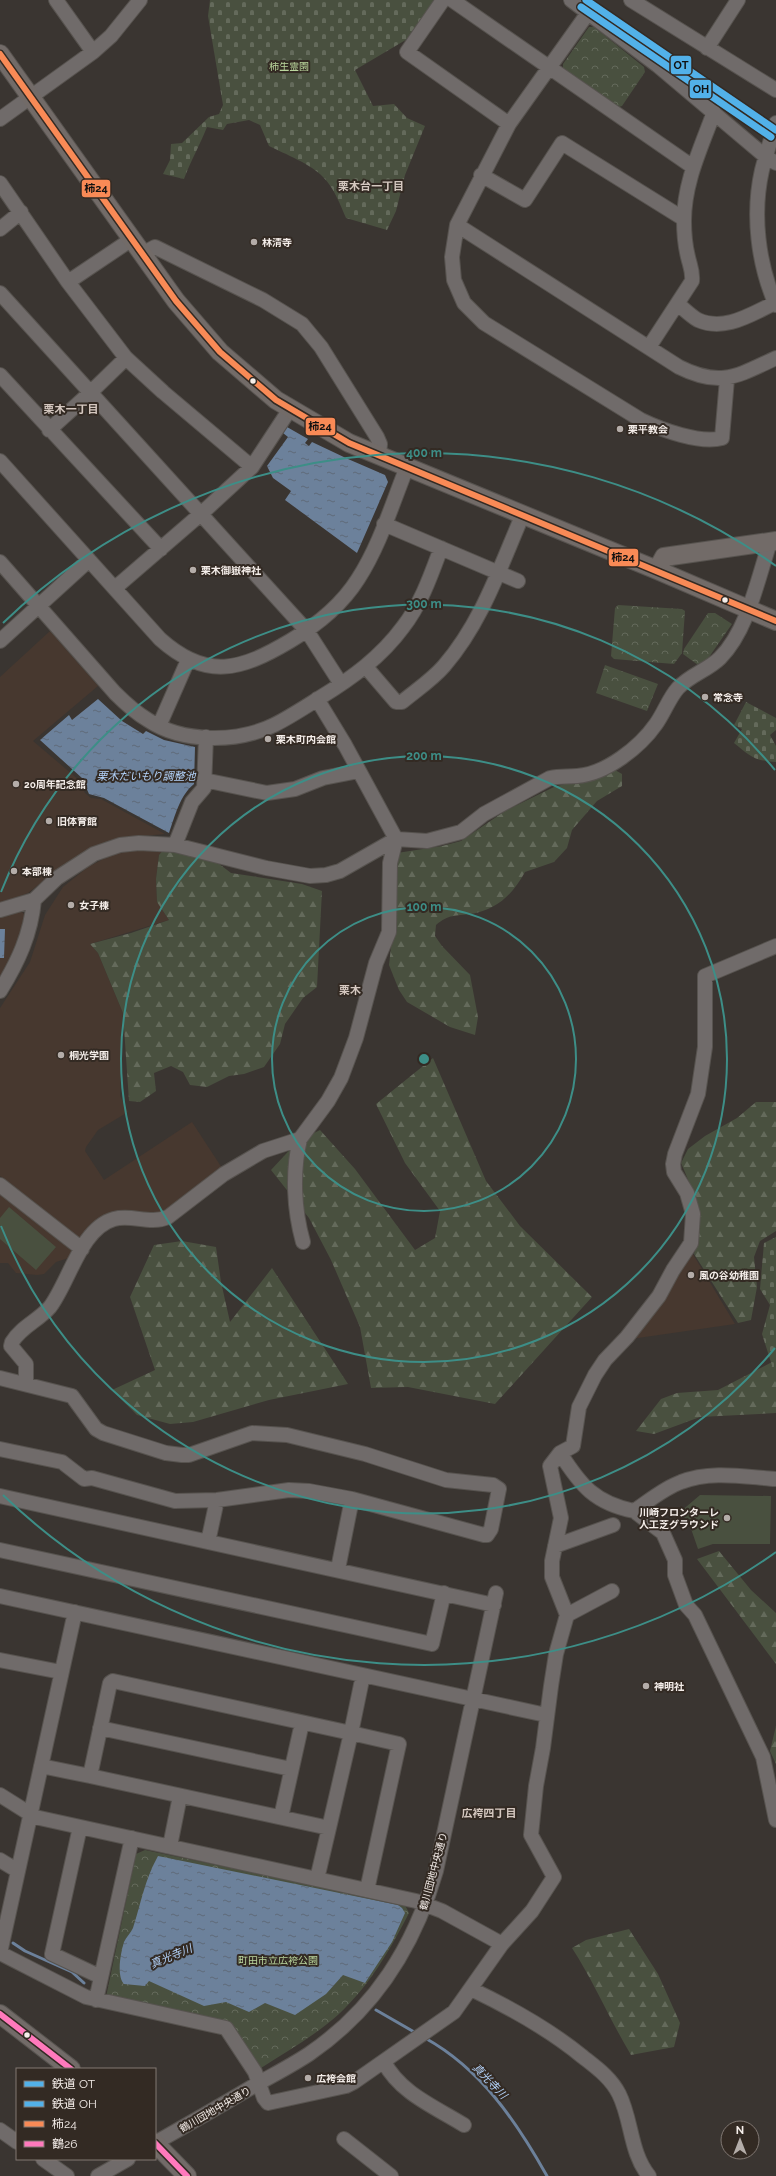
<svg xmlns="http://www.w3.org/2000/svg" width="776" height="2176" font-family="Raleway,'Noto Sans JP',sans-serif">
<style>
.built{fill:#47382f}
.green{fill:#49503f}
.forest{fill:url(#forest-firs)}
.cemetery{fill:url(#cemetery-stones)}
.park{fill:url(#park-crowns)}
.water{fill:url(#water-ripples)}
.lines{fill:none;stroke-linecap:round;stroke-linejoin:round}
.stream{stroke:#6c819b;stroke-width:3}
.minor-casing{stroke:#57534f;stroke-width:16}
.major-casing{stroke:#57534f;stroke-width:20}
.minor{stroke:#706b6a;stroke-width:14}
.major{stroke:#726b68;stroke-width:18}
.bus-1-casing{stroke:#332a23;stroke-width:9}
.bus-2-casing{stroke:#332a23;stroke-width:9}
.bus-1{stroke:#f98a56;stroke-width:6}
.bus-2{stroke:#ff79bc;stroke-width:6}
.rail-1-casing{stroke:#332a23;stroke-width:10}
.rail-2-casing{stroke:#332a23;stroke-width:10}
.rail-1{stroke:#52b1e9;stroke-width:7}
.rail-2{stroke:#52b1e9;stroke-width:7}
.ring{fill:none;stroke:#3d8e87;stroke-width:2}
.poi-dot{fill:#b4ada9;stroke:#332a23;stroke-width:1.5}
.bus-dot{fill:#f5eeea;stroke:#332a23;stroke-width:1.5}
.labels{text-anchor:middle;stroke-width:4;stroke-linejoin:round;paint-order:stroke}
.park-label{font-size:10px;fill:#bbd79e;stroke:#332a23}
.poi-label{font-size:10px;font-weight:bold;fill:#f5eeea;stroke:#332a23;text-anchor:start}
.street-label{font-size:10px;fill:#f5eeea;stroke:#332a23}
.neighbourhood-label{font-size:11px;font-weight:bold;fill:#d5c8c0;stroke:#332a23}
.water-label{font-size:11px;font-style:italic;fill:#b3d3fb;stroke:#332a23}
.centre{fill:#3d8e87;stroke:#332a23;stroke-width:2}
.ring-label{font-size:12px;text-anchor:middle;font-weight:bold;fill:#3d8e87;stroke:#332a23;stroke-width:4;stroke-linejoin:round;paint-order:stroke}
.line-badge{stroke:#332a23;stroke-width:1.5}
.pale-badge-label{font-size:11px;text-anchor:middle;font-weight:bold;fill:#111}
</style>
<defs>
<pattern id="forest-firs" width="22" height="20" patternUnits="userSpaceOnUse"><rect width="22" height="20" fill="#49503f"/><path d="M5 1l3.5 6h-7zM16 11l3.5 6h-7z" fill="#646a5b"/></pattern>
<pattern id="cemetery-stones" width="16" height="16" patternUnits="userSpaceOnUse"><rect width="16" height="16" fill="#49503f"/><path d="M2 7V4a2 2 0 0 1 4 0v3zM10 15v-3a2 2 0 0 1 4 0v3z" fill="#646a5b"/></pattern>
<pattern id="park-crowns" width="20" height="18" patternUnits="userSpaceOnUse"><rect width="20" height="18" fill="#49503f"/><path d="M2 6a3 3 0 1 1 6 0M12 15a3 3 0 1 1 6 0" fill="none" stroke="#646a5b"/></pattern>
<pattern id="water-ripples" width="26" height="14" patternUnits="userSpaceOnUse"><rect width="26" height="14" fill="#6c819b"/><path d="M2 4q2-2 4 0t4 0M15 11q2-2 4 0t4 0" fill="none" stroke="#5e6a79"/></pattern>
</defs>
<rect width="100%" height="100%" fill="#3a3531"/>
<path class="built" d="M50 631 98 686 33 741 79 780 85 793 91 798 101 799 165 834 119 838 92 849 66 863 28 893 0 904V677Z
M165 848 159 855 156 879 157 902 169 920 90 944 98 953 123 1013 120 1096 128 1112 98 1130 86 1147 85 1151 104 1180 192 1122 222 1168 161 1216 130 1213 78 1242 32 1204 34 1202 0 1176V1008L30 962 45 915 63 887 88 867 117 852 128 849Z
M19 909 26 916V922L0 983V915Z
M0 1190 71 1247 72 1257 56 1262 44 1274 37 1275 16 1273 8 1263H0Z
M691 1251 735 1324 631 1339Z"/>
<path class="green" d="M9 1207 56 1247 36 1270 0 1239V1218Z
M700 1495 771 1496 770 1544H713L698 1549 689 1523 680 1512Z"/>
<path class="forest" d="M615 770 622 774V786L597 801 572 830 567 848 554 862 525 872C513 894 497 910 471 914 455 916 449 914 436 925L435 936 442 946 470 975 478 1017 475 1035 450 1027 407 1002 399 990 389 965 393 929 397 853 442 846 461 841 505 811 554 787Z
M165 848 214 860 231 873 302 884 322 891 317 987 303 998 285 1024 280 1044 264 1067 244 1074 229 1076 207 1087 190 1085 183 1072 171 1066 154 1073 156 1091 140 1102 129 1101 123 1013 98 953 90 944 131 933 169 920 157 902 156 879 159 855Z
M433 1058 486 1181 520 1226 592 1297 495 1404 408 1387 371 1388 360 1327 331 1260 309 1218 271 1170 298 1141 320 1130 355 1169 415 1250 435 1238 440 1211 405 1163 376 1104Z
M756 1102H776V1231L760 1241 754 1257 757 1287 751 1320 738 1323 694 1254C704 1214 697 1200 681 1163L688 1149 705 1136 737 1118Z
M182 1241 216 1247 221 1282 230 1322 272 1268 348 1384 269 1400 193 1422 170 1424 137 1415 112 1390 155 1370 130 1297 154 1245Z
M776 1360V1413L700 1417 654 1434 636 1431 661 1399 677 1393 718 1390Z
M719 1551 751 1590 776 1613V1664L697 1559Z
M776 1726V1764L770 1751Z
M629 1929 658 1974 680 2023 674 2047 631 2055C610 2020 594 1982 572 1948L586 1940Z"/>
<path class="cemetery" d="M210 0H434L436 2 409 38 355 70 373 106 394 104 407 118 425 126 405 175 396 211 387 230 346 218C340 204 334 188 323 177 311 164 285 154 269 146L260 125 249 120 227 124 223 130 207 127C200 145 191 160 184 179L163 174 170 160 171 144 182 143 209 117 219 114 223 105 208 16Z
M746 702 776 718V730L770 735 776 746V762C754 761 750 756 734 743L742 729 734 725Z
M776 1237V1378L762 1334 770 1305 760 1289 764 1243Z"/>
<path class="park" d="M589 27H594L644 67 645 72 622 106 619 107 563 69V64Z
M618 605 682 609 685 611 682 653 674 664 614 659 611 656 615 608Z
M708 613H715L732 624 707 660 698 665 683 654 684 649Z
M605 665 658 684 647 711 596 693Z
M145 1850 402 1904 406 1907 409 1913C390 1950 370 1985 339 2014 316 2035 287 2051 261 2068L231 2024 106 1997 136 1854Z"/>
<path class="water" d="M287 427 308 439 305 443 309 446 312 442 348 459 385 475 388 482 357 553 285 500 291 491 273 478 267 466 288 437 283 433Z
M98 699 122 721 143 734 146 731 164 740 195 747 194 784C180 795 175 816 169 833L104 798 89 794 82 778 40 740 69 715 72 720Z
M0 929H5L4 958H0Z
M158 1856 398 1905 402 1908 405 1913 392 1942 365 1983 343 1975 326 1994 295 2015 265 2003 249 2012 226 2002 204 2006 149 1981 145 1986 124 1984C116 1975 121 1952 124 1942 126 1937 131 1933 133 1928 141 1903 145 1879 158 1856Z"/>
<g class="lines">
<path class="stream" d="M13 1943 25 1951 72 1972 84 1983
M376 2010 416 2033
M425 2038C481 2069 516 2121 547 2176"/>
<defs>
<path id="minor" d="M56 0 93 52
M443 0 407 52 509 124
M452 0 693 167
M571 0 657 65 766 157 776 163
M631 0 776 90
M588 13 509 124 457 225 452 257 454 280 464 303 484 323 641 420C662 430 700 444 722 438L727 379
M707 48 738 0
M0 119 93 52 111 36 140 0
M776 123C771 139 766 155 762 170 752 214 758 264 776 305
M481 175 525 200 562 143 684 219
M0 183 68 282 126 358 163 392 252 467
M457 225 679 367C721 388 737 376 776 358
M0 229 21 212
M142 254 155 247 263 300 302 324 321 347 377 437 380 444 379 456
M68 282 132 239
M0 293 307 631 341 684
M678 304C684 309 691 316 698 320 725 332 751 314 775 303
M649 347 692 281C693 271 690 266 688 257 685 245 684 233 684 221 684 182 701 148 714 112
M0 375 161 549
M49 430 91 392 126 358
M0 461 160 639C207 681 241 670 290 641 317 625 341 606 358 579 380 545 392 504 407 467
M384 524 518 581
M0 562 115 693C125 703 136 713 148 720 182 743 237 743 274 725 290 717 305 707 321 697 352 678 381 657 403 627 421 604 431 575 441 548
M115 588 202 513 252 467 290 409
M0 641 89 560
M366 667 396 702H402C415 691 432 680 444 666 482 622 500 567 523 514
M159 726 188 660
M204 780 267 793 295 789 323 778 359 771
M175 845 192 802 204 788 206 737
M0 910 34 900 57 878 94 854 120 845 139 843 175 845 266 868 310 876 326 875 340 871 396 839 427 841 461 832 484 814 550 778C560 776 567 777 577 776 606 774 640 747 656 724 664 713 669 698 678 688 690 675 708 670 720 658 748 630 758 578 770 542
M0 991C18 962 31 934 34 900
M300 1139C292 1172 294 1210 303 1242
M0 1185 82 1249
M0 1378 72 1396 96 1429 103 1433 166 1453 182 1455H189L252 1433 287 1435 365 1454 446 1480 493 1485 499 1489 491 1529 487 1535H484L352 1499 309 1491 289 1490 217 1500 175 1501 92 1478 84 1479 62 1462 0 1449
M26 1384V1364L11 1346 12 1342C21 1327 39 1320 50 1307 69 1282 81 1228 114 1219 132 1214 150 1225 168 1217L224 1174 241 1164 263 1151 300 1139 328 1101 341 1078 356 1038 376 963 389 932 390 863 396 839 345 745 317 699
M560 1453 573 1446 579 1407 595 1375 605 1360 627 1337 659 1296 673 1270 691 1243 693 1214 687 1193 674 1172 673 1164 675 1154 698 1094 705 1047V976L776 946
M0 1496 494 1605
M634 1511 663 1533 675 1560V1575L686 1605 695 1615 763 1757 776 1820
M208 1542 217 1500
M555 1546 613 1525
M0 1550 432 1644 444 1593
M338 1569 352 1499
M0 1596 546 1715
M567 1615 552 1577V1561L561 1518 550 1466 560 1453C581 1486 595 1503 634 1511 649 1501 664 1488 681 1482 711 1470 745 1477 776 1479
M0 1660 61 1672
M100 1728 291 1769
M41 1766 90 1776 110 1683 113 1681 351 1733 363 1675
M90 1776 329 1828 317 1879
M0 1795 35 1817 416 1901 442 1911 502 1944
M281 1817 302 1723
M80 1827 52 1954 101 1977
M329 1828 351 1733 399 1744 367 1890
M170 1846 180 1796
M0 1860 18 1871
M0 1953 86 1997 226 2028 255 2072 264 2098 268 2103 346 2086 354 2082 454 2012 502 1944 532 1911 554 1877 531 1835 536 1786 543 1748 551 1686 556 1654 567 1615 612 1591
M0 1953 75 1612
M471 1989C511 2008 549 2029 583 2057 597 2068 611 2078 619 2094 632 2120 630 2153 649 2176
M96 2000 132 1838
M384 2062C400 2093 435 2107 464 2125
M0 2130 17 2142
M344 2139 391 2176
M155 2143C187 2125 220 2106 252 2087 271 2076 291 2066 309 2054 375 2009 414 1947 436 1871L496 1593
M43 2159 67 2176
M98 2176 128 2159"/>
<path id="major" d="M0 54 176 301 220 352 276 400 349 443 657 570 776 621
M657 570 664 557 776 541
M0 2014 71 2069
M155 2143 187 2176"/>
</defs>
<use href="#minor" class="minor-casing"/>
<use href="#major" class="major-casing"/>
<use href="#minor" class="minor"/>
<use href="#major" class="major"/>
<defs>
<path id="bus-1" d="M0 54 176 301 220 352 276 400 349 443 776 621"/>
<path id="bus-2" d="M0 2014 71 2069
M155 2143 187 2176"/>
</defs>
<use href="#bus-1" class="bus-1-casing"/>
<use href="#bus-2" class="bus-2-casing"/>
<use href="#bus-1" class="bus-1"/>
<use href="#bus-2" class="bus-2"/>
<defs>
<path id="rail-1" d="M586 0 776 130"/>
<path id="rail-2" d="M581 7 771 137"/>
</defs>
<use href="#rail-1" class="rail-1-casing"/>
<use href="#rail-2" class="rail-2-casing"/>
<use href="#rail-1" class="rail-1"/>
<use href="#rail-2" class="rail-2"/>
</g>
<g class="ring">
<circle cx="424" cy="1059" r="152"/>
<circle cx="424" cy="1059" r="303"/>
<path d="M775 1348A455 455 0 0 1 1 1226M1 892A455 455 0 0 1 775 770"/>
<path d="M776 1552A606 606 0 0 1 3 1495M3 623A606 606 0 0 1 776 566"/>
</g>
<g class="poi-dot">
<circle cx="254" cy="242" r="4"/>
<circle cx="620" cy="429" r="4"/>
<circle cx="193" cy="570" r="4"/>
<circle cx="705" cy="697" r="4"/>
<circle cx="268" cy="739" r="4"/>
<circle cx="16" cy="784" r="4"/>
<circle cx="49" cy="821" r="4"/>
<circle cx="14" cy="871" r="4"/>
<circle cx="71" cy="905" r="4"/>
<circle cx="61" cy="1055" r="4"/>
<circle cx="691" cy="1275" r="4"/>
<circle cx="727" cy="1518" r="4"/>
<circle cx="646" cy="1686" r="4"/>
<circle cx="308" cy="2078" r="4"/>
</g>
<g class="bus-dot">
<circle cx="253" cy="381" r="3.5"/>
<circle cx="725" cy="600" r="3.5"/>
<circle cx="27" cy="2035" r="3.5"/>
</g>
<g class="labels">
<g class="park-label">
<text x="289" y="70">柿生霊園</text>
<text x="278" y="1964">町田市立広袴公園</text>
</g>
<g class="poi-label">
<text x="262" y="246">林清寺</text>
<text x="628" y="433">栗平教会</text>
<text x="201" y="574">栗木御嶽神社</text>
<text x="713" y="701">常念寺</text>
<text x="276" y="743">栗木町内会館</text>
<text x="24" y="788">20周年記念館</text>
<text x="57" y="825">旧体育館</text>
<text x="22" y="875">本部棟</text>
<text x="79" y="909">女子棟</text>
<text x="69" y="1059">桐光学園</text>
<text x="699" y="1279">風の谷幼稚園</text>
<text x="719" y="1516" text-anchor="end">川崎フロンターレ<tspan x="719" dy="12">人工芝グラウンド</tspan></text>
<text x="654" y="1690">神明社</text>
<text x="316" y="2082">広袴会館</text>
</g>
<g class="street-label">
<text transform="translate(433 1871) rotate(-75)" y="4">鶴川団地中央通り</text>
<text transform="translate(215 2109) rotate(-30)" y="4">鶴川団地中央通り</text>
</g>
<g class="neighbourhood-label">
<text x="371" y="190">栗木台一丁目</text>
<text x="71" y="413">栗木一丁目</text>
<text x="350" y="994">栗木</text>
<text x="489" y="1817">広袴四丁目</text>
</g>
<g class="water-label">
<text x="146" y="780">栗木だいもり調整池</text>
<text transform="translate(171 1956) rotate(-23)" y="4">真光寺川</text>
<text transform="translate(490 2081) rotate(46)" y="4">真光寺川</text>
</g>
</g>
<circle cx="424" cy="1059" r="6" class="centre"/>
<g class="ring-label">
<text x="424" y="457">400 m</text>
<text x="424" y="608">300 m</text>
<text x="424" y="760">200 m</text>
<text x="424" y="911">100 m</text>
</g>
<g class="line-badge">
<rect x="670" y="55" width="22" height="20" rx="4" fill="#52b1e9"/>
<rect x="689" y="79" width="23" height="20" rx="4" fill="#52b1e9"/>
<rect x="81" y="179" width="30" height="19" rx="4" fill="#f98a56"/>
<rect x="305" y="417" width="31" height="19" rx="4" fill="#f98a56"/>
<rect x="608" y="548" width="31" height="19" rx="4" fill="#f98a56"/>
</g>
<g class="pale-badge-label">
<text x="681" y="69">OT</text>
<text x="701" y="93">OH</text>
<text x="96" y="192">柿24</text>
<text x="320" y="430">柿24</text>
<text x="623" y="561">柿24</text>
</g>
<rect x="16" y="2068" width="140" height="92" fill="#332a23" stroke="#817873"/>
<rect x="24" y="2081" width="20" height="6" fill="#52b1e9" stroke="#817873"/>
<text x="52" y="2088" font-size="12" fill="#f5eeea">鉄道 OT</text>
<rect x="24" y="2101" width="20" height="6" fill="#52b1e9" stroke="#817873"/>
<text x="52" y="2108" font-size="12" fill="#f5eeea">鉄道 OH</text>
<rect x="24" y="2121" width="20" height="6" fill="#f98a56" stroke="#817873"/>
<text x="52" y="2128" font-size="12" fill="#f5eeea">柿24</text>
<rect x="24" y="2141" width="20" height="6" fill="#ff79bc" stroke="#817873"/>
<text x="52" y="2148" font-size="12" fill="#f5eeea">鶴26</text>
<g transform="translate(740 2140)"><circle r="19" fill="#332a23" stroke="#817873"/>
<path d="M0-3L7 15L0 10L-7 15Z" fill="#b4ada9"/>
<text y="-6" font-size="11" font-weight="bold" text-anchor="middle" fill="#f5eeea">N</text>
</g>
</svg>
